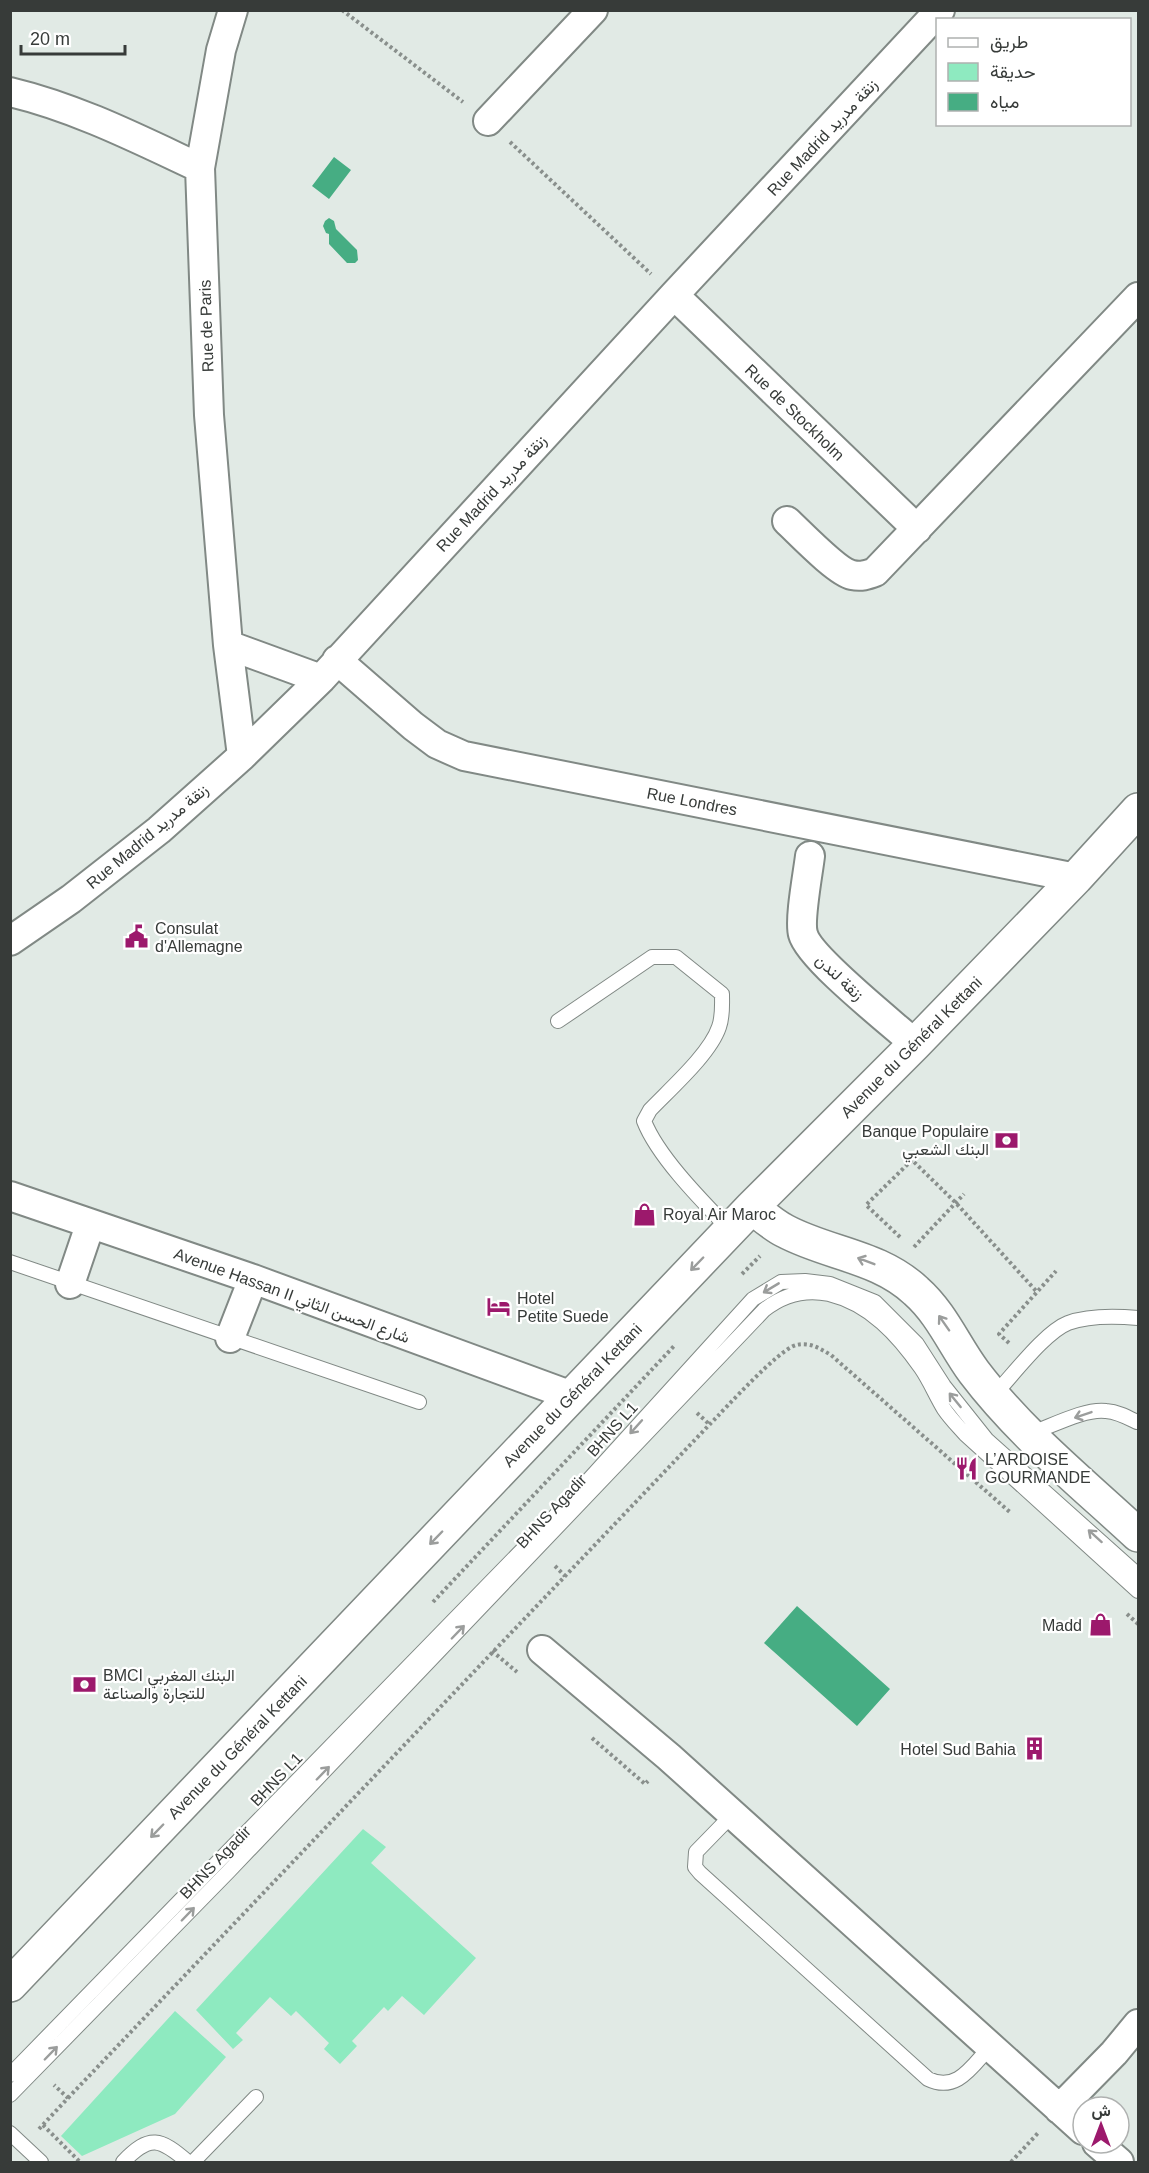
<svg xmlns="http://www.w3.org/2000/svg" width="1149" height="2173" font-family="Arial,Vazirmatn,sans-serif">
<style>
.green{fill:#8eeac0}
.water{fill:#46ad83}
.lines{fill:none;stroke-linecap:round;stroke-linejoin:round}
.lane-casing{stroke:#818985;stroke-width:16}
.street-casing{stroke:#818985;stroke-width:32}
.secondary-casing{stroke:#818985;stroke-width:36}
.path{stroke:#898f8c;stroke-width:4;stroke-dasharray:3 3;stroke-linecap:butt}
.lane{stroke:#fff;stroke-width:14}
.street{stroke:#fff;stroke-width:28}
.secondary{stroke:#fff;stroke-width:33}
.oneway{stroke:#9b9d9c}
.labels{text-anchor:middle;stroke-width:4.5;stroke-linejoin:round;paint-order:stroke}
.street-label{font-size:16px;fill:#373b39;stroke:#fff}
.poi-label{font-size:16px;fill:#373b39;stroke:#fff;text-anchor:start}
</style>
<rect width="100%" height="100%" fill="#e1eae5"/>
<path class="green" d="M363 1829 386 1847 371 1863 476 1958 424 2015 402 1996 388 2011 384 2007 352 2041 357 2046 340 2064 324 2049 329 2043 296 2011 291 2016 270 1997 236 2033 243 2040 233 2049 196 2010Z
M175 2011 226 2057 175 2114 82 2156 61 2136Z"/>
<path class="water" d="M334 157 351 170 329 199 312 186Z
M329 218 334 221 336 229 357 250 358 260 355 263H347L329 244V234L326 233 323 226 325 221Z
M797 1606 890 1689 857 1726 764 1643Z"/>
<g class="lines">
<defs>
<path id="lane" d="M558 1021 652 957H676L722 994C722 1005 723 1016 719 1027 710 1054 670 1089 650 1110L644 1121C658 1157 703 1202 730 1230
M10 1262 419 1402
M994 1395C1013 1375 1045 1332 1068 1323 1090 1315 1116 1316 1138 1318
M1029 1434C1050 1427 1085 1408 1106 1411 1118 1412 1127 1417 1137 1422
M732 1815 696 1852 695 1867 700 1873 928 2079C957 2093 972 2066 990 2047
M10 2075 565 1506 753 1299 781 1282 805 1281 830 1284 875 1302 917 1344 944 1386 987 1440 1138 1575
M10 2095 229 1871 764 1310C783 1295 805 1289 829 1294 870 1304 898 1335 921 1368 930 1381 936 1396 944 1409 950 1418 958 1426 965 1434L1138 1591
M10 2133 41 2162
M123 2162C150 2134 160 2138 188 2162
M193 2162 256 2097"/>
<path id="street" d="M233 10 221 50 200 168 209 415 228 645 242 756
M10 92C77 108 138 139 200 168
M488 121 593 10
M674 295 917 529
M787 521C800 533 837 572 852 575 861 577 867 575 875 572L1138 297
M228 645 321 679
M337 660 413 726 437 744 464 756 1076 878
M810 856C808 873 799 920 803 934 809 958 893 1024 915 1044
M10 941 71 899 159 830 242 756 321 679 674 295 940 10
M10 1196 253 1279 572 1396
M70 1284 90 1225
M230 1338 253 1279
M542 1650 669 1757 1083 2130
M1059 2109 1114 2053 1138 2024
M1097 2143 1119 2162"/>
<path id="secondary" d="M752 1207C762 1215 773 1225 785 1231 828 1254 879 1256 916 1291 942 1314 954 1345 974 1372 1020 1433 1082 1483 1138 1535
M10 1985 752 1207 915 1044 1076 878 1138 810"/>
</defs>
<use href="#lane" class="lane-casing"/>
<use href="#street" class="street-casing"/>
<use href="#secondary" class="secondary-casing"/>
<path class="path" d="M342 10 463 102
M510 142 651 274
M900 1237 866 1205 912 1160 956 1203 1037 1292
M914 1247 964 1194
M742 1274 760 1256
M1009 1343 999 1334 1056 1271
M697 1413 709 1424
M555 1566 565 1576
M433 1602 675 1345
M1127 1614 1138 1624
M492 1651 517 1672
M592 1738 645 1784 648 1781
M68 2098 710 1424C726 1408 778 1350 796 1345 810 1342 819 1348 831 1355L1011 1513
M43 2125 80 2162
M39 2129 68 2098 54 2085
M1011 2162 1039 2132"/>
<use href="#lane" class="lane"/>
<use href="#street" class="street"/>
<use href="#secondary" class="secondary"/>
</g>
<defs><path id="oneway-shaft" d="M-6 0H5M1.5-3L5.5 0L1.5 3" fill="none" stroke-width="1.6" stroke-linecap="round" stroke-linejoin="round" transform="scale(1.5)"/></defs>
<g class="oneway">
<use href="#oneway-shaft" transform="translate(866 1261) rotate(-159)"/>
<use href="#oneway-shaft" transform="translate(697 1264) rotate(134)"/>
<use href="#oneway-shaft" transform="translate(771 1288) rotate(149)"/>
<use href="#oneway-shaft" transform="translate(944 1323) rotate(-125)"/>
<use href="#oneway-shaft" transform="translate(955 1400) rotate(-129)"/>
<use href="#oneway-shaft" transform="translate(1083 1415) rotate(161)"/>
<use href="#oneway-shaft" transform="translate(636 1427) rotate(132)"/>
<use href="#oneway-shaft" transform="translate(1095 1536) rotate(-138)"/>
<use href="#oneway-shaft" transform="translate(436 1538) rotate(134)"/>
<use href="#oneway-shaft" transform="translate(458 1632) rotate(-46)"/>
<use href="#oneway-shaft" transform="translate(323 1773) rotate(-46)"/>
<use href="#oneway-shaft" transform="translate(157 1831) rotate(134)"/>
<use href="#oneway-shaft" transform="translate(188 1914) rotate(-46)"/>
<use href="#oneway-shaft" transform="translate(51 2053) rotate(-46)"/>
</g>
<defs>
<symbol id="civic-bare" viewBox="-9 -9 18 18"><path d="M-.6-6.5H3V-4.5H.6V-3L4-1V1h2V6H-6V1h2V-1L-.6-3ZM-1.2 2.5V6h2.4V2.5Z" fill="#9c196c" stroke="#fff" stroke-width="2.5" paint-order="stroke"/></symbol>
<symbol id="bank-bare" viewBox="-9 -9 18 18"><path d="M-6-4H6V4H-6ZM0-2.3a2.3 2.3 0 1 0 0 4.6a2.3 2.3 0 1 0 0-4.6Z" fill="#9c196c" stroke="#fff" stroke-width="2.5" paint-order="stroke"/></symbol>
<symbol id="shop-bare" viewBox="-9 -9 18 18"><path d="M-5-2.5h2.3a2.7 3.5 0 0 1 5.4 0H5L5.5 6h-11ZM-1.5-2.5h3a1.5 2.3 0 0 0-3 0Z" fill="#9c196c" stroke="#fff" stroke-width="2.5" paint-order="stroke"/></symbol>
<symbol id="hotel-bare" viewBox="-9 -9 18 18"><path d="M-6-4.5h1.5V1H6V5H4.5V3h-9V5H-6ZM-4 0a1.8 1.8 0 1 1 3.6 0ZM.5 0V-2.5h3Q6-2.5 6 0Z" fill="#9c196c" stroke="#fff" stroke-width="2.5" paint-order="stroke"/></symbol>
<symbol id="restaurant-bare" viewBox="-9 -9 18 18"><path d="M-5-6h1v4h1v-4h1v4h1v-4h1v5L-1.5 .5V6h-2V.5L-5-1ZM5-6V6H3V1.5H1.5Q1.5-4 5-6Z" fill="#9c196c" stroke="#fff" stroke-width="2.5" paint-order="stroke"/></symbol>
<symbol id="building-bare" viewBox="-9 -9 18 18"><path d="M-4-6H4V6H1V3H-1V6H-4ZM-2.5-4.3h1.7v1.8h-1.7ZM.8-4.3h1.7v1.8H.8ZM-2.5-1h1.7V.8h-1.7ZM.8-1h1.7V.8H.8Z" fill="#9c196c" stroke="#fff" stroke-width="2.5" paint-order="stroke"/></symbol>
</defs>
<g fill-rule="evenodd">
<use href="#civic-bare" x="120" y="920" width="33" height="33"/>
<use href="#bank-bare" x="990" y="1124" width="33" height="33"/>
<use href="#shop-bare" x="628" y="1198" width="33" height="33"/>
<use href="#hotel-bare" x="482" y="1290" width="33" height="33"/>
<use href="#restaurant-bare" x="950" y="1452" width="33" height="33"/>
<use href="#shop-bare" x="1084" y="1608" width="33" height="33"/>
<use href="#bank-bare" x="68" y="1668" width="33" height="33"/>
<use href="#building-bare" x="1018" y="1732" width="33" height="33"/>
</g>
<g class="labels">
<g class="street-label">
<text transform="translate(822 137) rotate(-47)" y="6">Rue Madrid زنقة مدريد</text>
<text transform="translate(206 326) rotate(-92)" y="6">Rue de Paris</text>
<text transform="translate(795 412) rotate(44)" y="6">Rue de Stockholm</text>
<text transform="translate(491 493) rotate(-47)" y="6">Rue Madrid زنقة مدريد</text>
<text transform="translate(692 801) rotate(11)" y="6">Rue Londres</text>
<text transform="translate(147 836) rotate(-40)" y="6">Rue Madrid زنقة مدريد</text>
<text transform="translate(840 977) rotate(43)" y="6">زنقة لندن</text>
<text transform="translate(911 1047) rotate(-45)" y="6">Avenue du Général Kettani</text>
<text transform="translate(292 1295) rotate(20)" y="6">Avenue Hassan II شارع الحسن الثاني</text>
<text transform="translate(572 1395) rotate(-46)" y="6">Avenue du Général Kettani</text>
<text transform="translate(612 1429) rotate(-48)" y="6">BHNS L1</text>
<text transform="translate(551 1511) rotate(-47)" y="6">BHNS Agadir</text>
<text transform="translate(237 1747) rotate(-46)" y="6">Avenue du Général Kettani</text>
<text transform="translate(276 1779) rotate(-46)" y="6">BHNS L1</text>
<text transform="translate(215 1862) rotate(-46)" y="6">BHNS Agadir</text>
</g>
<g class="poi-label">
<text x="155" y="934">Consulat<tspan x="155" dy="18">d'Allemagne</tspan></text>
<text x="989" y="1137" text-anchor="end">Banque Populaire<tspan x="989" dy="18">البنك الشعبي</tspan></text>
<text x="663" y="1220">Royal Air Maroc</text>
<text x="517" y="1304">Hotel<tspan x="517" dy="18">Petite Suede</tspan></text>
<text x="985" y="1465">L’ARDOISE<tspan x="985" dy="18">GOURMANDE</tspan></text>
<text x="1082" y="1631" text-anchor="end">Madd</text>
<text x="103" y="1681">BMCI البنك المغربي<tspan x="103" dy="18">للتجارة والصناعة</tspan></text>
<text x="1016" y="1755" text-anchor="end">Hotel Sud Bahia</text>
</g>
</g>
<rect width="1149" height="2173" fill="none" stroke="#373b39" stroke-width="24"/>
<rect x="936" y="18" width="195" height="108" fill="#ffffff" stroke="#afb1b0" stroke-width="1.5"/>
<rect x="948" y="38" width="30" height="9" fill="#ffffff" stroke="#afb1b0" stroke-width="1.5"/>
<text x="990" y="48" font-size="18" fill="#373b39">طريق</text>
<rect x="948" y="63" width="30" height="18" fill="#8eeac0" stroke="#afb1b0" stroke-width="1.5"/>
<text x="990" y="78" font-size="18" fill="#373b39">حديقة</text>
<rect x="948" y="93" width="30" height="18" fill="#46ad83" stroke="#afb1b0" stroke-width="1.5"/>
<text x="990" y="108" font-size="18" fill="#373b39">مياه</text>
<g transform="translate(1101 2125)"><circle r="28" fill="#ffffff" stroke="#afb1b0" stroke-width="1.5"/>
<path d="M0-4.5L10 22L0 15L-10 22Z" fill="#9c196c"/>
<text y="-9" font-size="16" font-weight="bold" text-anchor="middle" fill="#373b39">ش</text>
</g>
<path d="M21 45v9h104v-9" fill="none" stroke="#373b39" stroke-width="3"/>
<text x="30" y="45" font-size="18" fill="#373b39" stroke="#ffffff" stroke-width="4.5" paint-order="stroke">20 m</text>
</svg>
